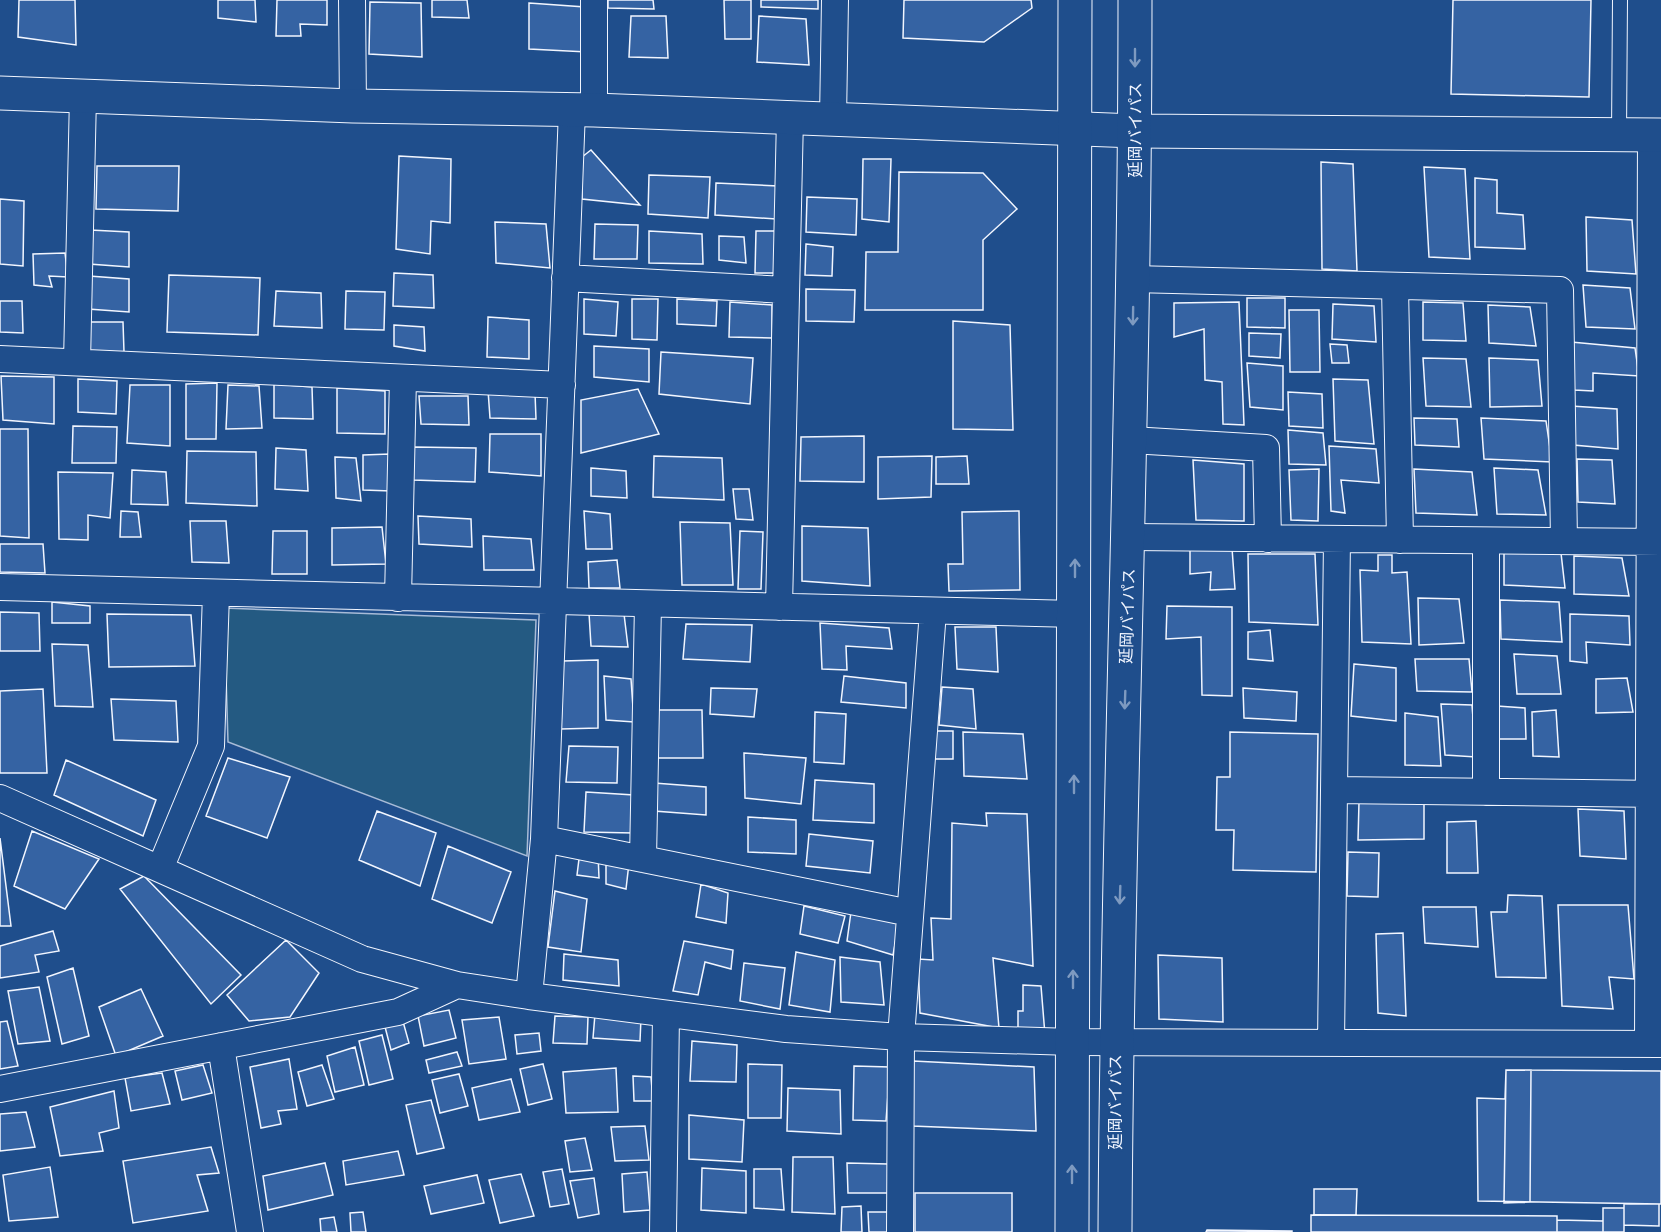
<svg xmlns="http://www.w3.org/2000/svg" width="1661" height="1232" font-family="'Asap Condensed','Noto Sans JP',sans-serif">
<style>
.green{fill:#245a82;stroke:#a8bbd7;stroke-width:1.5}
.building{fill:#3563a3;stroke:#f2f6ff;stroke-width:1.5}
.lines{fill:none;stroke-linecap:round;stroke-linejoin:round}
.lane-casing{stroke:#f2f6ff;stroke-width:16}
.street-casing{stroke:#f2f6ff;stroke-width:28}
.secondary-casing{stroke:#f2f6ff;stroke-width:35}
.highway-casing{stroke:#f2f6ff;stroke-width:35}
.lane{stroke:#1f4e8c;stroke-width:14}
.street{stroke:#1f4e8c;stroke-width:26}
.secondary{stroke:#1f4e8c;stroke-width:33}
.highway{stroke:#1f4e8c;stroke-width:33}
.oneway{stroke:#7e9ac0}
.labels{text-anchor:middle;stroke-width:4.5;stroke-linejoin:round;paint-order:stroke}
.street-label{font-size:16px;fill:#f2f6ff;stroke:#1f4e8c}
</style>
<rect width="100%" height="100%" fill="#1f4e8c"/>
<path class="green" d="M224 608 536 620 527 856 228 742Z"/>
<path class="building" d="M19 0H75L76 45 18 37Z
M218 0H255L256 22 218 18Z
M277 0H327V25L300 24 301 36H276Z
M432 0H467L469 18 432 17Z
M608 0H653L654 9 608 8Z
M724 0H751V39H725Z
M761 0H818V9L761 7Z
M904 0H1031L1032 8 984 42 903 38Z
M1453 0H1591L1589 97 1451 94Z
M370 2 421 3 422 57 369 54Z
M529 3 585 7 587 52 529 49Z
M631 16H666L668 58 629 57Z
M759 16 806 19 809 65 757 62Z
M591 150 640 205 582 199V157Z
M399 156 451 159 450 223 431 221 430 254 396 249Z
M863 159H891L889 222 862 219Z
M1321 162 1353 164 1357 271 1322 269Z
M97 166H179L178 211 96 209Z
M1424 167 1465 169 1470 259 1429 257Z
M899 172 983 173 1017 209 983 240V310H865L866 252H898Z
M649 175 710 177 708 218 648 214Z
M1475 178 1497 180V213L1523 215 1525 249 1475 247Z
M716 183 778 186 776 219 715 215Z
M807 197 857 199 856 235 806 232Z
M0 199 24 201 23 266 0 264Z
M1586 217 1632 220 1636 274 1587 271Z
M495 222 546 224 550 268 496 263Z
M595 224 638 225 637 259H594Z
M90 230 129 232V267L89 264Z
M649 231 702 234 703 264 649 263Z
M756 231H776L777 273H755Z
M719 236 744 237 746 263 719 260Z
M806 244 833 247 832 276 805 275Z
M65 253 68 277 49 276 52 287 34 285 33 254Z
M394 273 433 275 434 308 393 306Z
M169 275 260 278 258 335 167 332Z
M89 276 129 279V312L88 309Z
M1583 285 1630 288 1635 329 1586 327Z
M806 289 855 290 854 322 806 321Z
M276 291 321 293 322 328 274 326Z
M346 291 385 292 384 330 345 329Z
M1247 298H1285V328L1247 327Z
M584 299 618 302 616 336 584 334Z
M632 299H658L657 340 632 339Z
M677 299 717 301 716 326 677 324Z
M0 301H22L23 333 0 332Z
M730 302 772 305V338L729 337Z
M1239 302 1244 425 1223 424 1222 382 1205 380 1204 329 1174 337V303Z
M1423 302 1463 303 1466 341 1423 340Z
M1333 304 1374 306 1376 342 1332 339Z
M1488 305 1530 307 1536 346 1489 343Z
M1289 310H1319L1320 372H1290Z
M488 317 529 320V359L487 357Z
M953 321 1010 325 1013 430 953 429Z
M89 322H123L124 352 88 351Z
M394 325 424 327 425 351 394 346Z
M1249 333 1281 334 1280 358 1249 356Z
M1571 342 1635 348 1639 376 1593 373V391L1574 390Z
M1330 344 1347 345 1349 363H1332Z
M594 346 649 349V382L594 377Z
M661 352 753 358 750 404 659 394Z
M1423 358 1466 359 1471 407 1426 406Z
M1489 358 1538 360 1542 406 1490 407Z
M1247 363 1283 366V410L1250 407Z
M1 376 54 377V424L3 420Z
M78 379 117 381 116 414 78 412Z
M1333 379 1368 380 1374 444 1335 441Z
M217 383 216 439H186V384Z
M274 384 312 387 313 419 274 418Z
M130 385H170V446L127 443Z
M228 385 259 386 262 428 226 429Z
M337 388 385 391V434L337 433Z
M638 389 659 434 581 453V400Z
M488 390 535 393 536 419 490 418Z
M1288 392 1322 394 1323 428 1289 426Z
M419 396H468L469 425 421 424Z
M1571 406 1617 409 1618 449 1573 445Z
M1414 418 1457 419 1459 447 1415 445Z
M1481 418 1546 421 1552 462 1484 459Z
M73 426 117 427 116 463H72Z
M0 429H28L29 538 0 536Z
M1288 430 1323 433 1326 465 1289 464Z
M490 434H541V476L489 472Z
M864 436V482L800 481 801 437Z
M1329 446 1376 449 1379 483 1341 480 1345 513 1331 511Z
M414 447 476 448 475 482 413 480Z
M276 448 306 450 308 491 275 489Z
M187 451 256 452 257 506 186 503Z
M390 454 391 491 363 490V455Z
M654 456 722 458 724 500 653 497Z
M932 456 931 497 878 499V457Z
M967 456 969 484H936V457Z
M335 457 356 458 361 501 336 498Z
M1577 459 1612 460 1615 504 1578 502Z
M1193 460 1244 464V521L1196 520Z
M591 468 626 471 627 498 591 496Z
M1494 468 1538 470 1546 515 1497 514Z
M1319 469 1318 521 1291 520 1289 470Z
M1414 469 1472 472 1477 515 1416 513Z
M132 470 166 472 168 505 131 504Z
M58 472 113 473 110 518 88 515V540L59 539Z
M733 489H749L753 520 736 519Z
M121 511 138 512 141 537H120Z
M584 511 610 514 612 549H586Z
M1019 511 1020 590 949 591 948 564H963L962 512Z
M418 516 471 519 472 547 419 544Z
M190 521H226L229 563 192 562Z
M680 522 730 523 733 585H682Z
M802 526 868 528 870 586 802 581Z
M382 527 386 564 332 565V528Z
M273 531H307V574H272Z
M740 531 763 532 761 589H738Z
M483 536 531 539 534 570H484Z
M0 544H43L45 573 0 572Z
M1190 547 1232 548 1235 589 1210 590 1211 572 1190 574Z
M1504 550 1561 553 1565 588 1504 585Z
M1248 554H1315L1318 625 1249 622Z
M1378 555H1392V573L1407 572 1411 644 1362 642 1360 570 1378 571Z
M1574 556 1622 558 1629 596 1574 594Z
M617 560 620 588H589L588 562Z
M1418 598 1459 599 1464 643 1419 645Z
M1500 600 1559 602 1562 642 1501 639Z
M52 602 90 606V623H52Z
M1167 606 1232 607V696L1202 695 1201 637 1166 639Z
M0 612 39 613 40 651H0Z
M589 613 624 614 628 647 591 646Z
M107 614 191 615 195 666 109 667Z
M1570 614 1629 616 1630 645 1586 642 1587 663 1570 661Z
M820 623 889 628 892 649 846 646 847 670 822 669Z
M686 624 752 625 750 662 683 659Z
M955 627H996L998 672 957 669Z
M1270 630 1273 661 1248 659V632Z
M52 644 88 645 93 707 55 706Z
M1514 654 1557 656 1561 694H1517Z
M1415 659H1469L1472 692 1417 691Z
M598 660V728L561 729 563 661Z
M1354 664 1396 668V721L1351 716Z
M604 676 631 679 634 722 606 720Z
M844 676 906 683V708L841 702Z
M1627 678 1633 712 1596 713V679Z
M942 687 973 689 976 729 939 725Z
M711 688 757 689 754 717 710 714Z
M1243 688 1297 692 1296 721 1244 718Z
M43 689 47 773H0V691Z
M111 699 176 701 178 742 114 740Z
M1441 704 1472 705 1476 757 1445 755Z
M1497 706 1525 708 1526 739H1497Z
M658 710H702L703 758H658Z
M1556 710 1559 757 1533 756 1532 712Z
M815 712 846 714 844 764 814 762Z
M1405 713 1438 717 1441 766 1405 765Z
M936 731H953V759H935Z
M963 732 1023 734 1027 779 964 776Z
M1230 732 1318 734 1316 872 1233 870 1234 830H1216L1217 777H1230Z
M569 746 618 747 617 783 566 782Z
M744 753 806 758 801 804 745 798Z
M228 758 290 777 267 838 206 816Z
M66 760 156 800 143 836 54 795Z
M815 780 874 784V823L813 820Z
M654 783 706 787V815L654 811Z
M586 792 634 795V833L584 832Z
M1359 802 1424 803V839L1358 840Z
M1578 809 1624 811 1626 859 1580 856Z
M377 811 436 833 420 886 359 860Z
M986 813 1027 814 1033 966 993 958 999 1028 920 1013 918 959 933 960 931 918 951 919 952 823 987 826Z
M748 817 796 820V854L748 852Z
M1476 821 1478 873H1447V822Z
M32 831 99 859 65 909 14 886Z
M809 834 873 841 870 873 806 866Z
M0 838 11 926H0Z
M448 846 511 872 492 923 432 899Z
M580 851 598 853 599 878 577 875Z
M1348 852 1379 853 1378 897 1347 896Z
M606 858 629 863 626 889 606 884Z
M144 876 241 975 211 1004 120 889Z
M701 884 728 893 726 923 696 917Z
M555 891 587 899 581 952 548 947Z
M1508 895 1542 896 1546 978 1496 977 1491 912H1507Z
M1558 905H1628L1634 979 1609 977 1613 1009 1562 1006Z
M804 906 845 916 838 943 800 934Z
M1423 907H1476L1478 947 1425 943Z
M851 912 899 924 893 955 847 941Z
M53 931 59 951 35 955 39 972 0 978V946Z
M1403 933 1406 1016 1378 1013 1376 934Z
M286 940 319 973 290 1017 249 1021 227 995Z
M684 941 733 950 731 969 705 962 698 995 673 991Z
M796 952 835 960 830 1012 789 1005Z
M564 954 618 960 619 986 563 980Z
M1158 955 1222 958 1223 1022 1159 1019Z
M840 957 880 962 884 1005 841 1002Z
M744 963 785 968 780 1009 740 1001Z
M73 968 89 1036 62 1044 47 977Z
M1023 985 1041 986 1045 1035 1018 1033V1011H1023Z
M39 987 50 1041 18 1044 8 991Z
M141 989 163 1036 116 1056 99 1007Z
M449 1010 456 1038 424 1046 418 1016Z
M595 1014 641 1018 640 1041 593 1038Z
M555 1016 588 1017 587 1044 553 1043Z
M499 1017 506 1059 469 1064 462 1020Z
M402 1018 409 1043 391 1050 384 1023Z
M7 1021 18 1066 0 1069V1022Z
M539 1033 541 1051 517 1054 515 1035Z
M382 1035 393 1079 369 1085 359 1041Z
M692 1041 737 1045 736 1082 690 1081Z
M355 1047 364 1085 335 1092 327 1056Z
M457 1052 462 1066 429 1073 426 1060Z
M289 1059 297 1109 278 1111 281 1124 261 1128 250 1067Z
M913 1061 1034 1067 1036 1131 912 1126Z
M543 1064 552 1099 528 1105 520 1069Z
M748 1064 782 1065 781 1118H748Z
M203 1065 212 1093 182 1100 175 1071Z
M322 1065 334 1099 307 1106 298 1072Z
M854 1066 890 1067 886 1121 853 1120Z
M616 1068 618 1112 566 1113 563 1072Z
M1506 1070 1661 1071V1204L1478 1201 1477 1098 1505 1099Z
M1506 1070H1531L1530 1202 1504 1203Z
M162 1073 170 1104 131 1111 125 1078Z
M459 1074 468 1106 440 1113 432 1080Z
M633 1076 651 1077 653 1101H634Z
M511 1079 520 1112 479 1120 472 1088Z
M788 1088 840 1090 841 1134 787 1131Z
M114 1091 119 1128 99 1133 103 1151 60 1156 50 1107Z
M431 1100 444 1148 417 1154 406 1105Z
M26 1112 35 1147 0 1151V1114Z
M689 1115 744 1120 742 1162 689 1159Z
M645 1126 649 1160 615 1161 611 1127Z
M585 1138 592 1170 570 1172 565 1141Z
M211 1147 219 1173 197 1175 208 1211 133 1223 123 1161Z
M398 1151 404 1175 346 1185 343 1161Z
M793 1157H833L835 1214 792 1212Z
M325 1163 333 1195 268 1210 263 1176Z
M847 1163 888 1164 891 1193H848Z
M50 1167 58 1217 9 1221 3 1175Z
M702 1168 746 1171V1213L701 1210Z
M562 1169 569 1204 550 1207 543 1172Z
M754 1169H781L784 1210 754 1208Z
M647 1172 650 1210 624 1212 622 1174Z
M521 1174 534 1216 500 1223 489 1180Z
M477 1175 484 1203 431 1214 424 1186Z
M594 1178 599 1214 578 1218 570 1181Z
M1314 1189H1357L1356 1215H1314Z
M915 1193H1012V1232H915Z
M1624 1204H1659V1226L1624 1225Z
M861 1206 862 1232H841L842 1207Z
M1603 1208H1624V1232H1603Z
M363 1212 366 1232H351L350 1213Z
M868 1212H891L892 1232H869Z
M1311 1215 1557 1216V1232H1311Z
M334 1217 337 1232H321L320 1219Z
M1557 1220 1603 1221V1232H1557Z
M1207 1230 1292 1231V1232H1206Z"/>
<g class="lines">
<defs>
<path id="lane" d="M1619 134 1620 0"/>
<path id="street" d="M352 0 353 106
M594 0V110
M833 119 835 0
M565 278 786 290
M1133 279 1560 290 1564 541
M1395 287 1400 540
M0 359 562 385
M77 362 83 96
M1131 440 1266 448 1268 539
M1130 537 1661 542
M1486 541V792
M0 587 1075 614
M398 598 403 378
M779 607 790 117
M1334 790 1661 794
M0 798 362 959 457 985 529 996 786 1029 901 1037 1073 1042 1661 1044
M544 839 910 913
M643 859 648 604
M160 869 211 746 216 593
M529 996 544 839 572 110
M1331 1043 1337 539
M1648 1044 1651 135
M221 1046 250 1232
M0 1089 398 1012 457 985
M663 1232 666 1014
M900 1232 901 1037 933 611"/>
<path id="secondary" d="M0 93 353 106 594 110 1135 131 1661 135"/>
<path id="highway" d="M1072 1232 1075 0
M1115 1232C1117 821 1135 411 1135 0"/>
</defs>
<use href="#lane" class="lane-casing"/>
<use href="#street" class="street-casing"/>
<use href="#secondary" class="secondary-casing"/>
<use href="#highway" class="highway-casing"/>
<use href="#lane" class="lane"/>
<use href="#street" class="street"/>
<use href="#secondary" class="secondary"/>
<use href="#highway" class="highway"/>
</g>
<defs><path id="oneway-shaft" d="M-6 0H5M1.5-3L5.5 0L1.5 3" fill="none" stroke-width="1.6" stroke-linecap="round" stroke-linejoin="round" transform="scale(1.5)"/></defs>
<g class="oneway">
<use href="#oneway-shaft" transform="translate(1135 58) rotate(90)"/>
<use href="#oneway-shaft" transform="translate(1133 316) rotate(91)"/>
<use href="#oneway-shaft" transform="translate(1075 568) rotate(-90)"/>
<use href="#oneway-shaft" transform="translate(1125 700) rotate(92)"/>
<use href="#oneway-shaft" transform="translate(1074 784) rotate(-90)"/>
<use href="#oneway-shaft" transform="translate(1120 895) rotate(92)"/>
<use href="#oneway-shaft" transform="translate(1073 979) rotate(-90)"/>
<use href="#oneway-shaft" transform="translate(1072 1174) rotate(-90)"/>
</g>
<g class="labels">
<g class="street-label">
<text transform="translate(1135 130) rotate(-90)" y="6">延岡バイパス</text>
<text transform="translate(1127 616) rotate(-88)" y="6">延岡バイパス</text>
<text transform="translate(1115 1102) rotate(-90)" y="6">延岡バイパス</text>
</g>
</g>
</svg>
